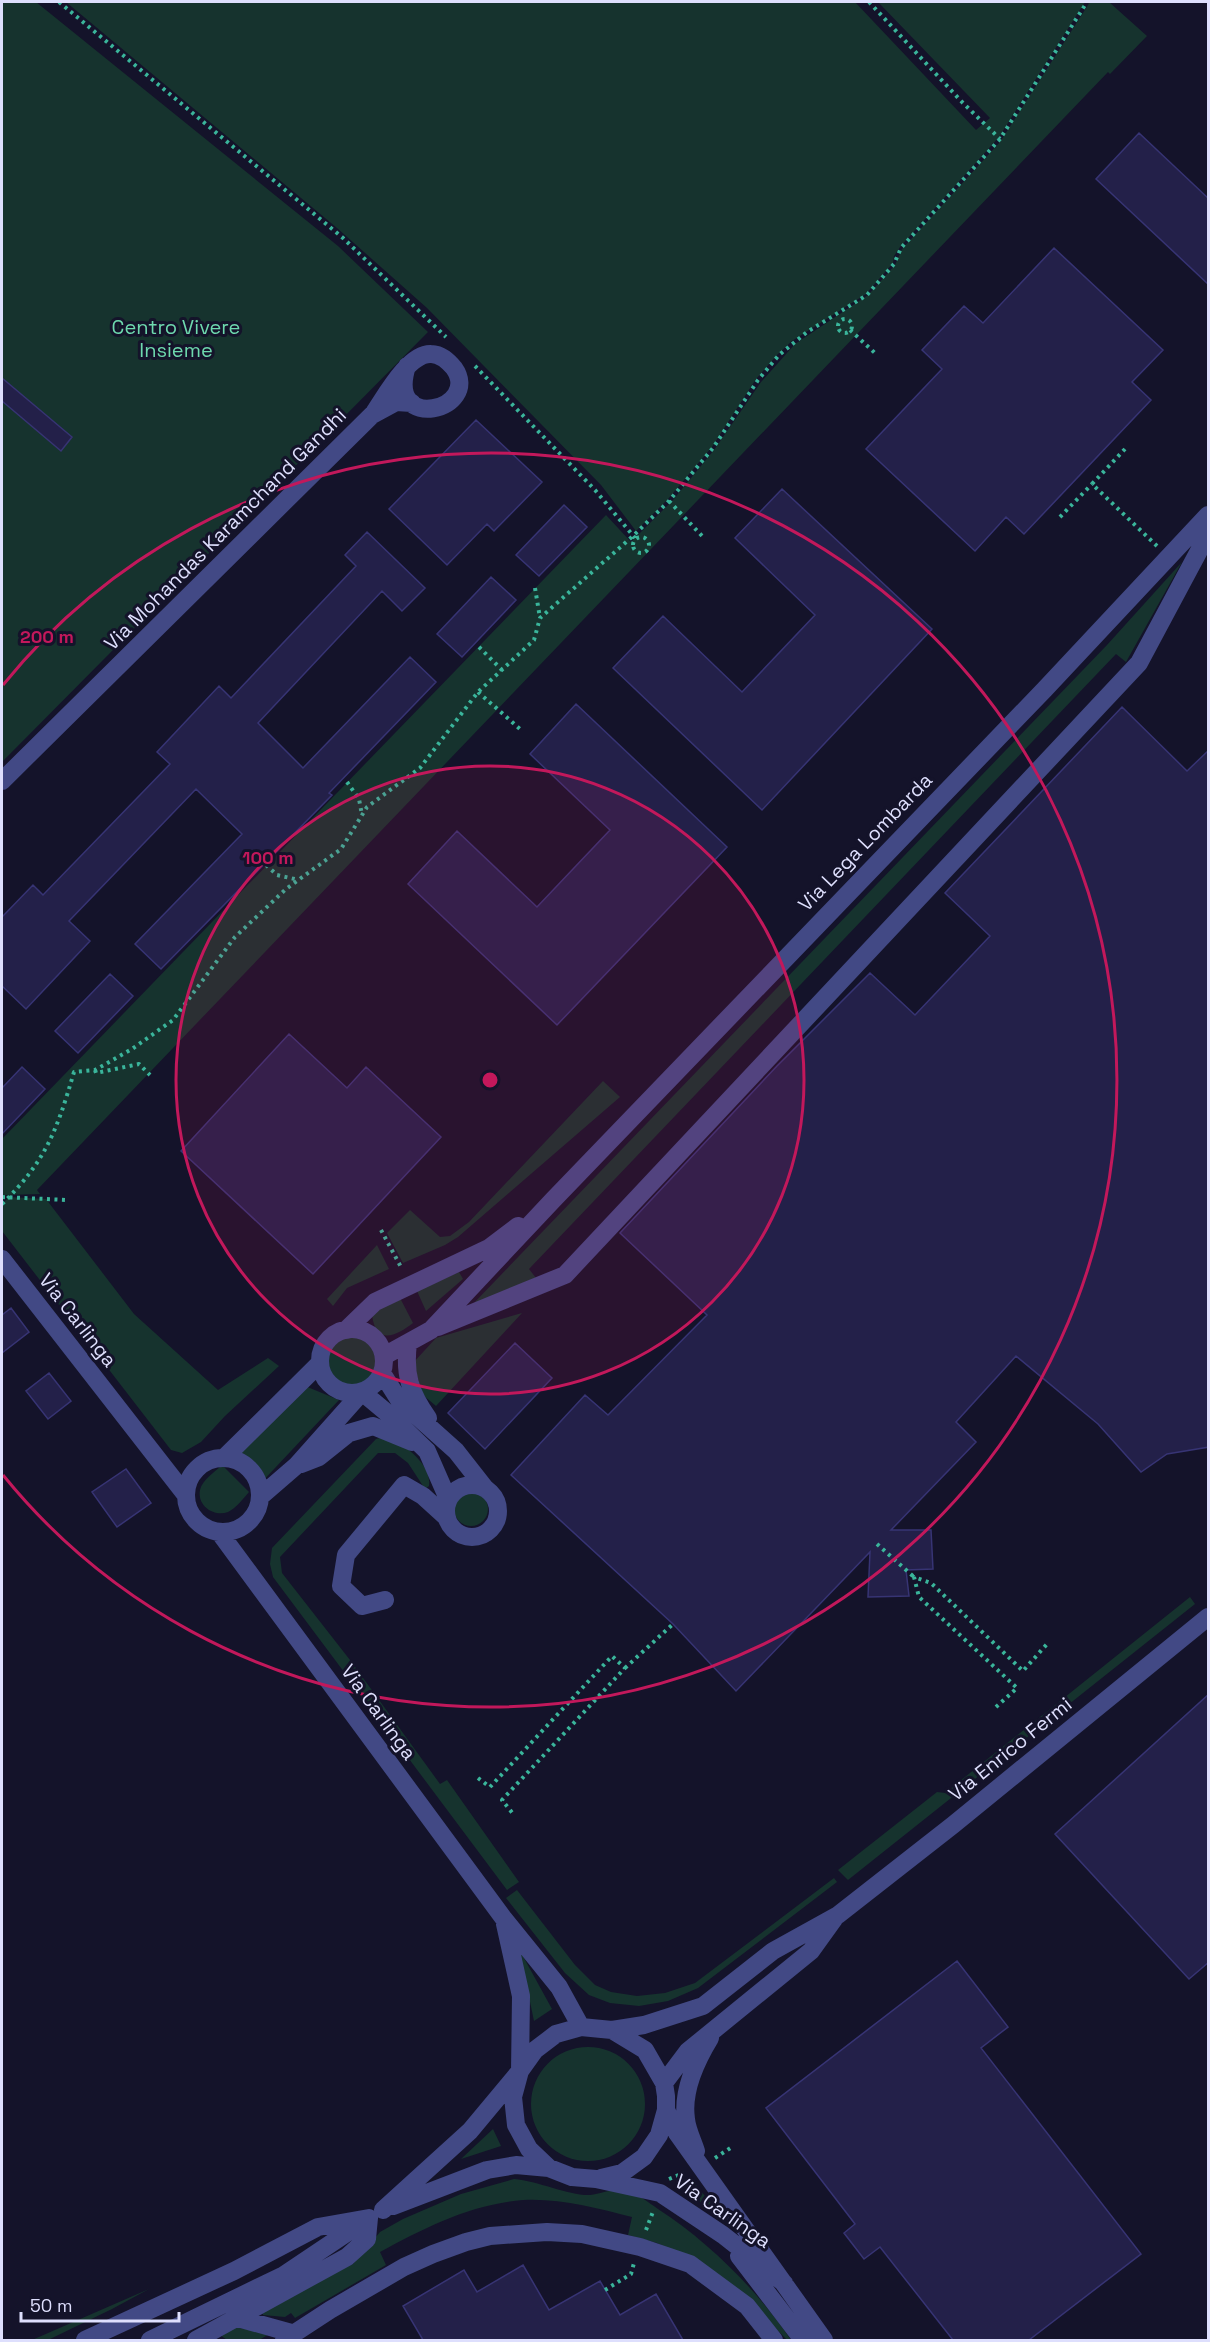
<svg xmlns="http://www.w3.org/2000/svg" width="1210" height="2342" font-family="'Space Grotesk',sans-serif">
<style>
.green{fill:#16332e}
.building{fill:#232049;stroke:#373474;stroke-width:1.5}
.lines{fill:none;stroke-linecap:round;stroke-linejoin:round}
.path{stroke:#3ab59b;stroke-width:4;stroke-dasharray:3 4.5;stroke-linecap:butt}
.minor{stroke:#424985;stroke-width:18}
.ring{fill:none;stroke:#c2185b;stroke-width:3}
.labels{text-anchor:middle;stroke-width:6;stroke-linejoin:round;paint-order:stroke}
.park-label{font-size:20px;fill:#6ed9ae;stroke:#14132a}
.street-label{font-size:20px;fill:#dedffd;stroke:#14132a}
.centre{fill:#c2185b;stroke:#14132a;stroke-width:3}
.ring-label{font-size:18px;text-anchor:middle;font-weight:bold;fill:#c2185b;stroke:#14132a;stroke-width:6;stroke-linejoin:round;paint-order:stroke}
</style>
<rect width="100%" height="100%" fill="#14132a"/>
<path class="green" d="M2 2H36L338 246 428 332 2 762Z
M66 2H855L976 130 990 118 878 2H1085L999 137 900 247 894 256 893 263 866 294 792 341 778 354 756 379 712 447 668 499 636 531 601 485 427 308 337 228Z
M1090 2H1109L1147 36 1110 74 1108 72 37 1190 40 1194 5 1195 2 1198V1139L606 515 631 542 673 500 714 450 761 382 795 344 868 295 895 265 902 249 1000 142Z
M1182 562 1126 662 1116 654 529 1269 536 1278 472 1305 1107 645Z
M603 1081 620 1097 458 1237 445 1245 403 1263 387 1233 410 1210 440 1237 450 1236 469 1222Z
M9 1197 46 1199 134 1314 218 1390 268 1358 279 1366 225 1416 201 1442 182 1453 171 1450 2 1231V1204Z
M377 1245 389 1269 347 1288 333 1306 327 1299Z
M459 1272 463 1279 426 1311 417 1291Z
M400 1298 413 1323C396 1336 376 1346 372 1315L375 1310Z
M522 1313 436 1406 423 1395 413 1363 436 1338Z
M328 1361a24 24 0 1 1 48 0a24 24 0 1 1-48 0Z
M305 1386 339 1400 259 1485C251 1469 242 1462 224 1458Z
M386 1436 394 1437C408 1450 432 1465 429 1486L425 1489 408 1463 395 1453H378L280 1557 282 1573 350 1660 440 1784 447 1780 519 1882 507 1890 273 1577 270 1564 272 1548 376 1439Z
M222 1465 249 1492C243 1499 236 1508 228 1512 214 1517 197 1506 200 1490 202 1480 216 1471 222 1465Z
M454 1509a17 17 0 1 1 34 0a17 17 0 1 1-34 0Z
M1190 1597 1195 1604 848 1880 838 1870 937 1792 945 1793Z
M834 1878 837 1882 698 1988 668 2001 639 2006 610 2003 589 1995 565 1973 506 1898 517 1890 575 1965 595 1985 611 1992 637 1996 665 1993 695 1983Z
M519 1949 552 2009 534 2021Z
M531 2104a57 57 0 1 1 114 0a57 57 0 1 1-114 0Z
M493 2129 501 2146 461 2159Z
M514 2179C538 2181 570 2196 590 2195 602 2194 614 2187 626 2191 638 2194 648 2202 658 2209 709 2242 757 2290 791 2340H787L742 2293 686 2256 657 2243 628 2235 632 2217C597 2208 559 2198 523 2200 471 2204 424 2228 380 2252L386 2265 295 2318 291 2313 285 2317 263 2315V2312L334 2272 353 2264 380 2232 403 2219 461 2194Z
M684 2180H692L727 2223 679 2185Z
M149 2289 112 2309 48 2340H32Z
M232 2327 273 2332 259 2340H227L220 2335Z"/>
<path class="building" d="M1139 133 1209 199V285L1096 179Z
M1054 248 1163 350 1132 382 1151 400 1024 534 1006 517 975 551 866 449 942 369 922 350 964 306 983 323Z
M2 378 72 437 61 451 2 401Z
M476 420 542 482 494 531 487 524 447 565 389 509Z
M782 489 932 629 762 810 613 668 663 616 742 692 815 615 735 538Z
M564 505 587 527 539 576 516 555Z
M367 532 425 588 402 611 382 591 258 723 303 768 410 657 436 682 329 793 332 795 161 969 135 944 242 834 196 789 69 921 90 941 26 1009 2 986V917L33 885 43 895 170 764 157 752 219 686 231 698 356 566 345 555Z
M491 577 516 600 462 657 437 634Z
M576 704 727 847 557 1025 408 884 457 831 537 907 610 830 530 754Z
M1122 707 1187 771 1209 750V1447L1167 1454 1141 1472 1098 1424 1016 1356 956 1422 976 1442 891 1530H931L933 1569 906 1570 909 1596 868 1597 870 1552 736 1691 673 1624 511 1475 585 1395 608 1415 707 1315 620 1233 777 1066 870 973 915 1015 990 936 945 893Z
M110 974 133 996 78 1053 55 1031Z
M289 1034 347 1088 366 1067 441 1137 313 1274 181 1151Z
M22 1067 45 1089 2 1134V1088Z
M11 1308 29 1332 2 1353V1315Z
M515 1343 552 1378 485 1449 448 1413Z
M49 1373 71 1401 48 1419 26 1391Z
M126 1469 151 1503 117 1527 92 1492Z
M1209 1694V1962L1189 1979 1055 1834Z
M957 1961 1008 2027 981 2048 1141 2254 1029 2340H953L880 2247 864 2259 844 2233 855 2224 766 2108Z
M523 2265 549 2310 600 2281 620 2315 656 2294 683 2340H423L403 2306 464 2270 477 2292Z"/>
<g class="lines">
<path class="path" d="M59 2 343 238 446 337
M869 2 962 102 1000 139
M838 326a7 7 0 1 1 14 0a7 7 0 1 1-14 0Z
M850 330 876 354
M475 366 595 490 635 538
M1125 449 1092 484 1157 546
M669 501 703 537
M1060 517 1092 484
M633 545a8 8 0 1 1 16 0a8 8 0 1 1-16 0Z
M535 588 540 618
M479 647 502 670
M478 692 520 729
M347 782 359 799 362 815
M266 865 277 875 299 880
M95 1070 96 1073 139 1064 150 1075
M2 1197 67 1200
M2 1204C46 1161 57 1130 74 1072L95 1070 132 1049 173 1020 235 937 286 889 341 849 367 807 420 768 478 692 534 640 540 618 633 536 669 501 713 448 758 380 779 355 807 332 867 295 894 264 901 248 1000 139 1087 2
M381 1230 402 1269
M877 1544 914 1577
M625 1668 673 1624
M996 1707 1017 1688 919 1597 914 1577 931 1583 1023 1671 1047 1644
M478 1778 490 1787 612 1656 625 1668 502 1800 514 1815
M715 2158 732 2147
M669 2179 684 2173
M646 2230 654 2209
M605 2290 631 2274 634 2263"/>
<path class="minor" d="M375 411C386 395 409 353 431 354 441 354 448 361 454 368 483 409 385 435 407 366
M2 781 372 415 396 402 412 403
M2 1259 185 1494
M438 1327 565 1275 1139 663 1208 534
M320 1361a32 32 0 1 1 64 0a32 32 0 1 1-64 0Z
M346 1330 375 1302 489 1248 518 1226
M408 1343C404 1374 410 1393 428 1418
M384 1356 431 1330 553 1200 1045 689 1208 515
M382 1373 399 1400 456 1451 485 1488
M186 1495a37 37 0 1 1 74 0a37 37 0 1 1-74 0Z
M224 1458 320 1363
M301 1464 319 1457 349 1433 373 1426 412 1442
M446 1511a26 26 0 1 1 52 0a26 26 0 1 1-52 0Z
M260 1497 297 1465 362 1392 392 1417 427 1451 448 1499
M219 1532 504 1919 559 1987 581 2027
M385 1600 362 1606 341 1586 346 1555 404 1485 423 1496 445 1516
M505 1924 521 1996 520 2071 513 2097 516 2125 529 2149 549 2168 572 2177 596 2179 660 2193 723 2235 784 2283
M612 2030 644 2025 703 2006 773 1951 838 1915 953 1825 1208 1617
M664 2083 688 2051 811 1951 834 1919
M666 2110 677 2133 824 2340
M696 2151C693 2141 687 2130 686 2119 682 2092 696 2061 710 2038
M393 2206 487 2170 516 2165 549 2168
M383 2210 470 2131 520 2071 535 2050 556 2034 581 2027 612 2030 645 2050 664 2083 666 2096V2110L659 2135 644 2157 622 2173 601 2178
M739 2256 803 2340
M238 2318 295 2334
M85 2340 234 2271 318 2227 369 2218 367 2239 347 2257 196 2340
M150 2340 284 2275 363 2222
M284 2340 330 2310 404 2267 433 2254 466 2242 490 2236 547 2232 582 2234 640 2247 690 2264 747 2306 774 2340"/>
</g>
<circle cx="490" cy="1080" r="314" fill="#c2185b" fill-opacity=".12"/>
<g class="ring">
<circle cx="490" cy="1080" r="314"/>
<path d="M3 685A627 627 0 1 1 3 1475"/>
</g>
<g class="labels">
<g class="park-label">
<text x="176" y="334">Centro Vivere<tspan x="176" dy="23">Insieme</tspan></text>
</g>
<g class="street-label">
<text transform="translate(225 529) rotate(-45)" y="7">Via Mohandas Karamchand Gandhi</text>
<text transform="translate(865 842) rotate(-46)" y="7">Via Lega Lombarda</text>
<text transform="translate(78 1320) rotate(52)" y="7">Via Carlinga</text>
<text transform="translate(379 1712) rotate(54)" y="7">Via Carlinga</text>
<text transform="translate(1010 1749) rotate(-39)" y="7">Via Enrico Fermi</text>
<text transform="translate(723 2211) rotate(35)" y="7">Via Carlinga</text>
</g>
</g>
<circle cx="490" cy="1080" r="9" class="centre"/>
<g class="ring-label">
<text x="47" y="643">200 m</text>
<text x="268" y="864">100 m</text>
</g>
<rect width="1210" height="2342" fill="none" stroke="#dedffd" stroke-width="6"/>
<path d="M21 2312v9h158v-9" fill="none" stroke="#dedffd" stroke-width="3"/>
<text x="30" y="2312" font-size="18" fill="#dedffd" stroke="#14132a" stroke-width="4.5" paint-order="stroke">50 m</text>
</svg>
